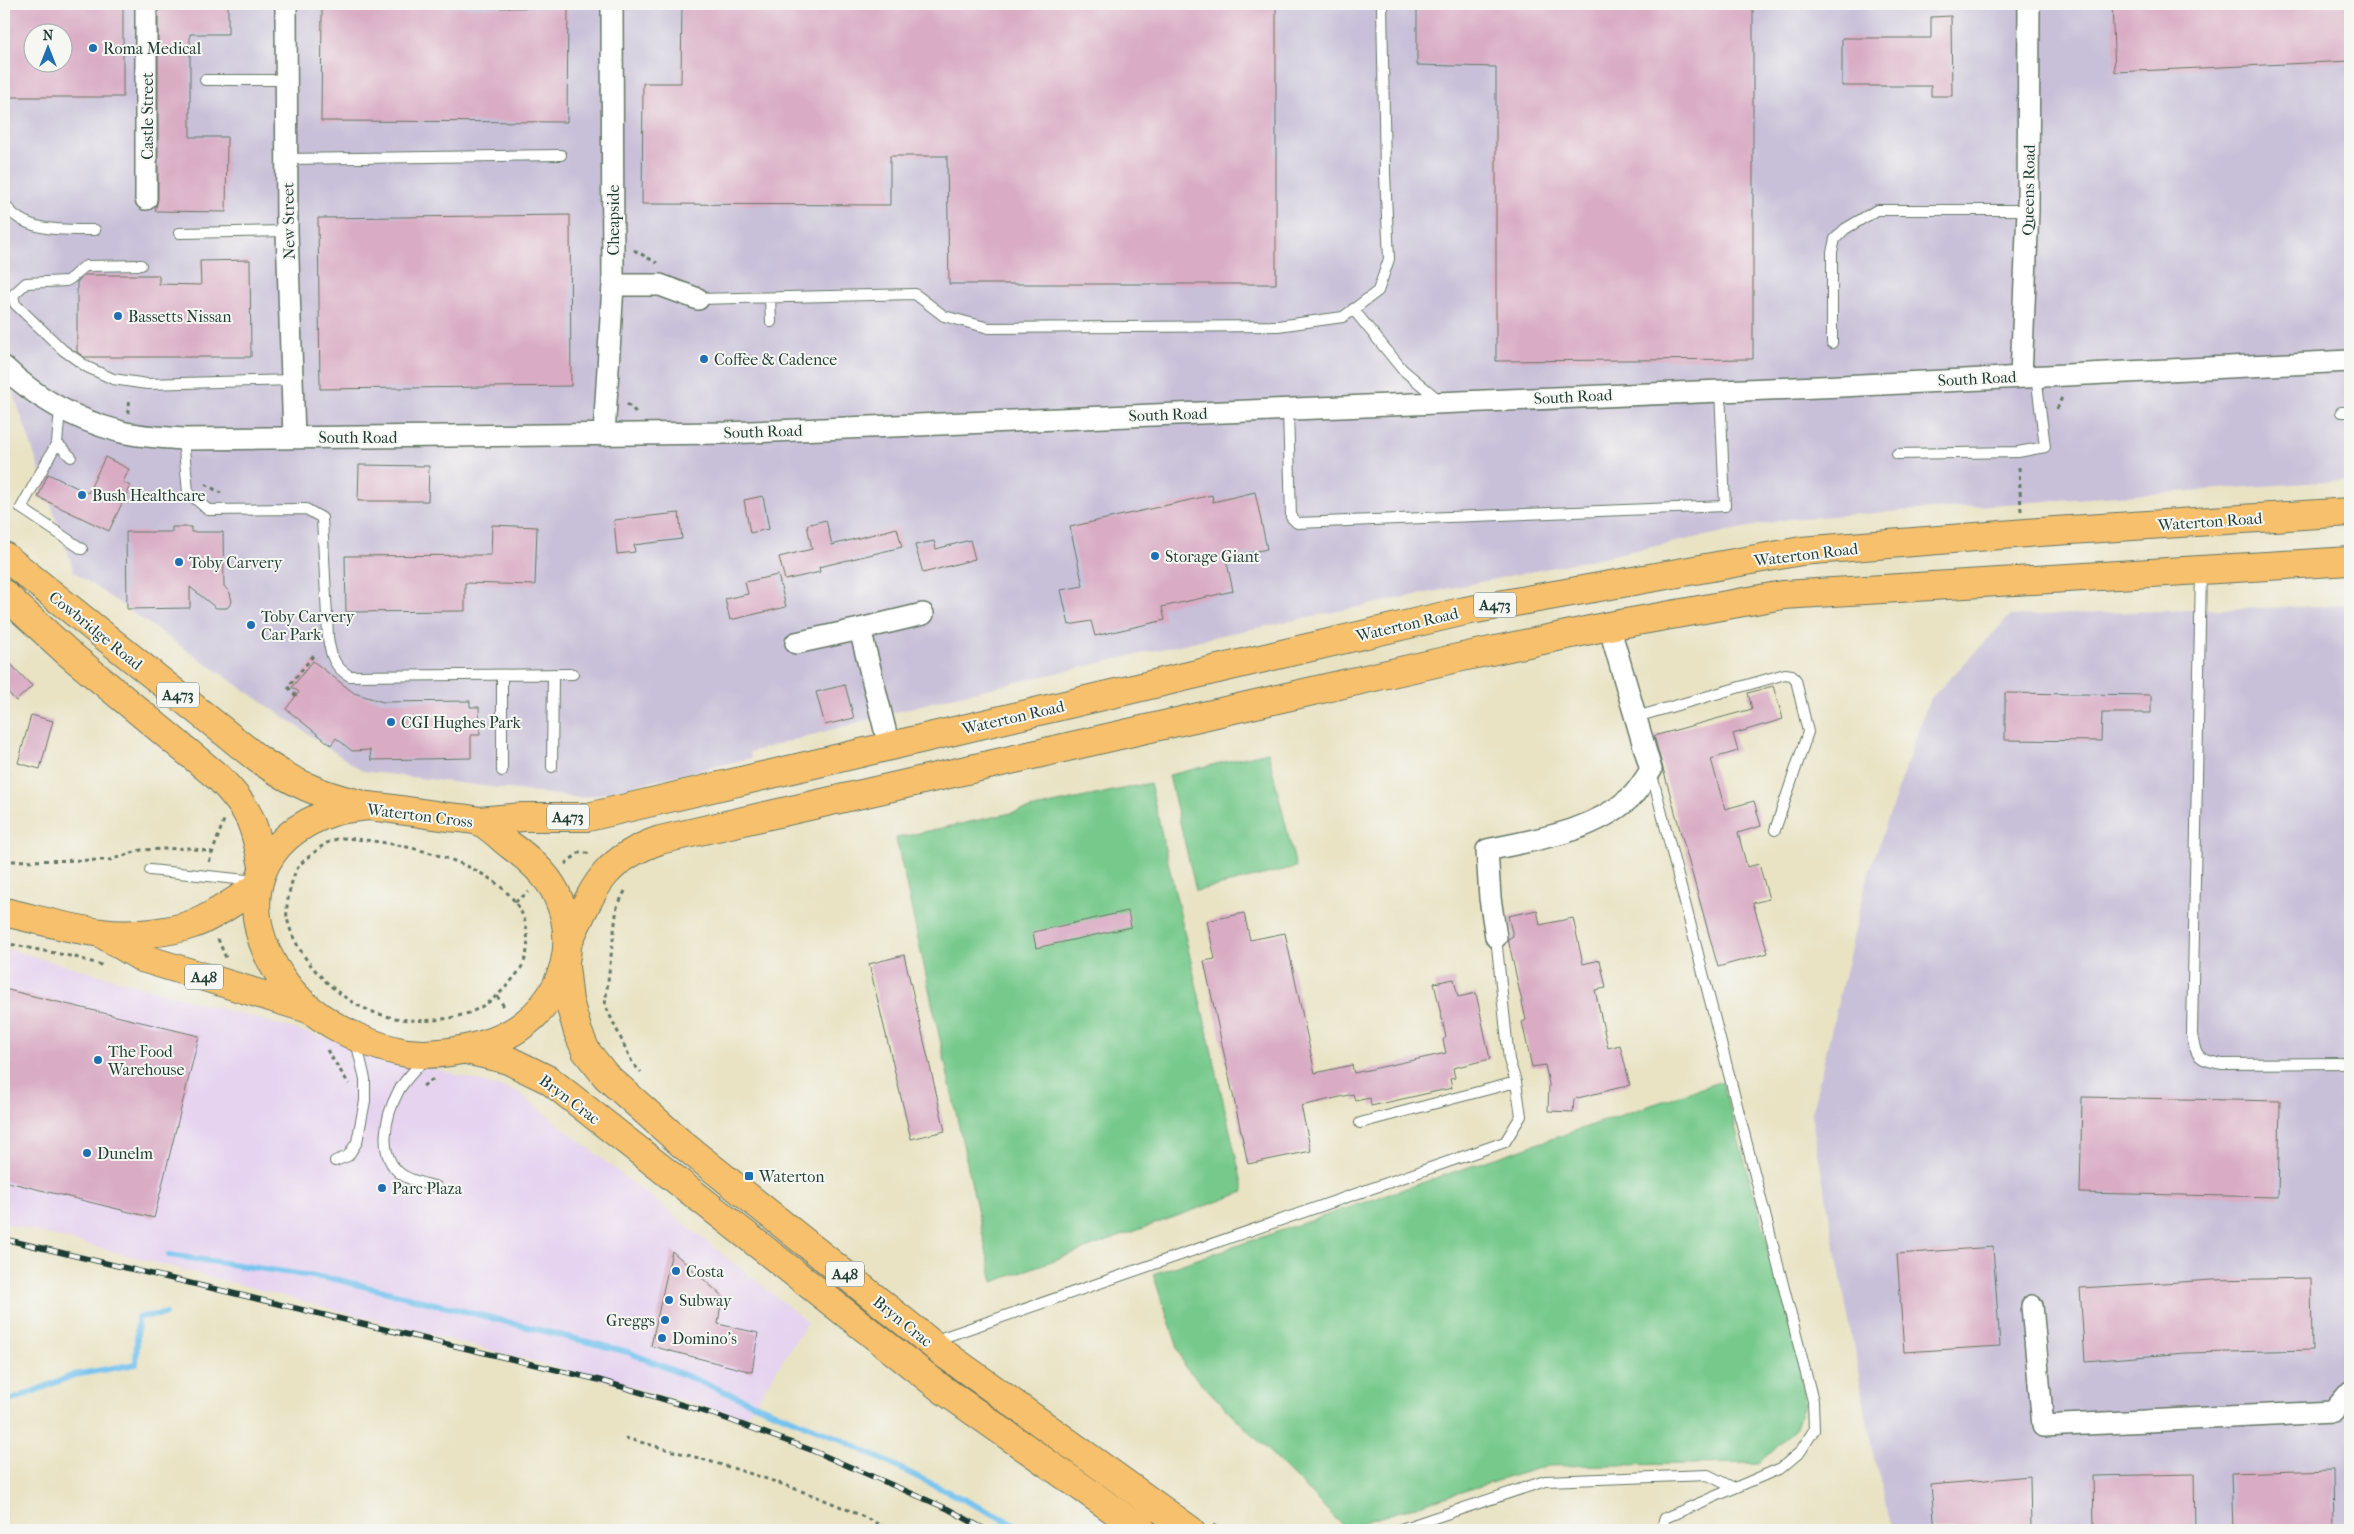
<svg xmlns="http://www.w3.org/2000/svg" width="2354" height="1534" font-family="'IM FELL French Canon',serif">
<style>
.built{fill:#e6d3f0}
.industrial{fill:#c8c0d8;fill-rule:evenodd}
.green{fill:#76c98b;stroke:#4a8360}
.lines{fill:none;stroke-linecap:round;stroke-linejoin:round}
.stream{stroke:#73c2ee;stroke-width:6}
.building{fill:#d9acc4;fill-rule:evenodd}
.lane-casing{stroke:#676;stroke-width:12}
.street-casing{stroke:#676;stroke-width:24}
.primary-casing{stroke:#676;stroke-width:30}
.path{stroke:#676;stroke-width:3;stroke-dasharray:4 4;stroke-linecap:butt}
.lane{stroke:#fff;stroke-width:10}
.street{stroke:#fff;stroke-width:21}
.primary{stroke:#f7c06c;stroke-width:28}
.rail-casing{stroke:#1f3d34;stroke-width:5.5}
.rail{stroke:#f6f6f2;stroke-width:4;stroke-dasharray:11;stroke-linecap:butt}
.poi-dot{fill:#1f6fb2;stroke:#f6f6f2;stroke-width:2}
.labels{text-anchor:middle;stroke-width:4;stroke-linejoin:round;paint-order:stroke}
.shield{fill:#f6f6f2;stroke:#60746d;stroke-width:1}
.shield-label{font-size:15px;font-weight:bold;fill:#1f3d34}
.poi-label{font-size:16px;fill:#1f3d34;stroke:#f6f6f2;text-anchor:start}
.street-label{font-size:16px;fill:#1f3d34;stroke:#f6f6f2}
</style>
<rect width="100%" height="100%" fill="#f6f6f2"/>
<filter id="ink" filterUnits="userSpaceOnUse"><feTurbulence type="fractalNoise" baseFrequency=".02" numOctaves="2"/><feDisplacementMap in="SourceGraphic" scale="10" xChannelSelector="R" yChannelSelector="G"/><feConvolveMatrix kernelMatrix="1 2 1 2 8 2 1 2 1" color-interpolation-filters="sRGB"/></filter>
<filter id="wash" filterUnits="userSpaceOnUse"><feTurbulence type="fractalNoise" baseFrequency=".0096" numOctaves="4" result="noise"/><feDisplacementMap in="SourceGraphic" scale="20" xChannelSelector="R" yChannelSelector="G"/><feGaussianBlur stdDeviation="1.12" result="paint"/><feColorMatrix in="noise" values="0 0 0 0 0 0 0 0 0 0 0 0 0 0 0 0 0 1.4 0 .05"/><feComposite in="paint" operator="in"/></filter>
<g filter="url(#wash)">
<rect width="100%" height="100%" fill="#e9e3c4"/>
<path class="built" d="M4 948 518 1092 808 1322 746 1417 4 1223Z"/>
<path class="industrial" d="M4 4H2350V480L1788 519 1227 634 947 698 750 752 751 758 582 798 362 771 74 572 4 365ZM32 32H62V62H32Z
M2350 605V1530H1894L1875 1464 1811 1115 1868 876 1929 700 2010 616Z"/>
<path class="green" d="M1268 752 1296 867 1196 891 1169 775Z
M1150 783 1244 1192 993 1282 896 838Z
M1722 1081 1801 1360 1804 1404 1796 1428 1759 1463 1545 1466 1345 1528 1184 1366 1153 1274Z"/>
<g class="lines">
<path class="stream" d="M169 1255 339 1280 628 1352 838 1438 1026 1530
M4 1403 74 1375 136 1364 138 1317 165 1314"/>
</g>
<g id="blocks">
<path class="building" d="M4 4H123V97H4ZM32 32H62V62H32Z
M158 4H228V34H190V137H227L226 212 155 211 158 199Z
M682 4H1276V284H949L947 156H890V205L642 204 643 83H681Z
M1417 4H1753V359L1496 361V67L1417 65Z
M2112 4H2350V61L2115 72Z
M322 7 568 8 567 122 321 121Z
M1951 16 1952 96H1931V86H1842V38H1931V17Z
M570 215 571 386 320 389 318 218Z
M250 260 251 357H84L77 352V282L85 275H159V284L201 285 200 261Z
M105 457 129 469 123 482 130 486 109 531 38 497 48 474 88 493Z
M359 465 429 466 428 501H358Z
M1255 492 1267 549 1226 558 1233 591 1162 607 1165 620 1095 636 1091 621 1069 625 1061 590 1083 586 1070 527 1212 495 1213 502Z
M763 496 769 529 750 533 744 500Z
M679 513 682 539 634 545 635 552 617 554 614 520Z
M826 520 832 545 897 528 902 547 819 567 820 572 785 580 779 557 812 549 807 525Z
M492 525 537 527 535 585 465 583V611L346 612 345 556 491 555Z
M172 527H191V532H223L224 586 230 593 232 602 227 608H216L190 587V608L127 609 126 532H172Z
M970 540 975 559 923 573 915 545 934 541 936 549Z
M778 575 786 607 730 620 725 599 748 594 745 582Z
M4 657 32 686 16 701 4 688Z
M313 661 354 693 383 702 470 701V707H479L480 735H471V758L371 760 370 750 352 751 336 738 331 745 286 709 299 692 292 687Z
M845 685 854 718 825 725 816 692Z
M1773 686 1783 719 1733 734 1738 751 1711 759 1725 809 1754 801 1761 826 1738 833 1747 867 1759 864 1769 899 1753 903 1768 953 1718 967 1654 736 1752 709 1748 693Z
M2005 693 2151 695V713H2102L2101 741 2005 740Z
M31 715 53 721 40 769 18 763Z
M1537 910 1540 925 1573 918 1583 964 1600 960 1606 988 1595 990 1608 1048 1620 1045 1630 1085 1574 1099 1573 1112 1548 1111 1549 1084 1545 1065 1532 1067 1522 1022 1526 1020 1508 939 1513 936 1508 916Z
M1128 911 1131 927 1036 948 1033 932Z
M1244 913 1250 940 1285 933 1315 1073 1352 1065 1354 1073 1446 1053 1443 1040 1446 1037 1434 983 1454 979 1458 997 1476 993 1490 1059 1453 1068 1455 1078 1450 1079 1452 1088 1371 1106 1370 1098 1355 1101 1353 1094 1301 1106 1311 1151 1248 1164 1204 961 1215 959 1207 921Z
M904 955 945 1131 911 1139 869 964Z
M4 989 199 1036 154 1218 4 1181Z
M2082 1097 2280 1101 2278 1197 2080 1193Z
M1993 1247 2000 1346 1904 1352 1897 1254Z
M672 1251 722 1296 718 1324 758 1333 752 1372 651 1346Z
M2311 1278 2312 1350 2186 1353 2085 1361 2080 1288 2213 1280Z
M2333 1470 2334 1530H2233L2231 1473Z
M2194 1474 2195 1530H2094L2093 1476Z
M2030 1476 2031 1530H1935L1931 1485Z"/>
</g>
</g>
<g filter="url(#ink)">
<use href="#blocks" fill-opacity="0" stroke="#676" stroke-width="1"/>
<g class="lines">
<defs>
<path id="lane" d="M205 80H285
M287 159 561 155
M4 203C22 233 64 230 95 230
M179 233 287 231
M141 265 86 266C78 270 74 278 66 281L26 283 13 295 15 304 63 350 87 367 113 379 147 384 293 380
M770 298 771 322
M698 299 915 294 944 316 989 328 1278 326 1343 317 1378 291 1389 259 1385 174 1382 4
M1353 309 1402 369 1439 400
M1832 343V252L1835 239 1845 229 1877 210H2028
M60 409 57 443 21 508 82 549
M1288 409 1291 517 1297 523 1725 506 1720 390
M2341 412H2350
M183 439 188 492 208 510 306 509 322 518 328 637C330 653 334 668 350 676L573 674
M57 443 71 457
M1897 454 2018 452 2045 447 2036 375
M2201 571 2192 1034C2195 1057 2199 1060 2222 1064L2350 1063
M1636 717 1785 674 1792 675 1796 680 1808 732 1775 830
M552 767 553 674
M502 771V675
M1651 771 1813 1401 1814 1430 1800 1452 1781 1468 1665 1518 1661 1530
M150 870 256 881
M425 1059C416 1069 404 1080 398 1092 386 1115 376 1155 401 1174 410 1181 427 1184 437 1187
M1360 1123 1516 1082
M335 1161 348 1156 357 1142 365 1101V1079L356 1041
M933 1341 1505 1142 1521 1116 1516 1082 1509 1060 1496 937
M1398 1530 1545 1481 1708 1475 1734 1488"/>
<path id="street" d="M286 4 287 231 294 437
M146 199V4
M613 285H660L698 299
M4 367C36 398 74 419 118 431 138 437 162 437 183 439L726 433 1841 386 2350 361
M2021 376 2028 210 2029 4
M604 435 613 285 612 4
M796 643 860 629
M889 746 860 629 923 614
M1496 937 1490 898 1487 850C1537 839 1590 833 1630 798 1638 791 1645 779 1651 770L1609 626
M2032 1306 2043 1426 2333 1412 2350 1392"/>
<path id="primary" d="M4 556 258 759C292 782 319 795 360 804
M4 594 67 652 219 778C251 811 254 823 263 866
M368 806C395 809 421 813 448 817 457 818 469 818 478 821 489 825 501 838 510 845 528 858 546 873 556 893 588 958 549 1026 482 1045 457 1052 433 1056 407 1053 373 1047 338 1031 311 1010 296 998 283 982 274 966 236 900 260 835 333 812 344 808 357 808 368 806Z
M479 821 523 817H588L1465 611 1801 551 2039 532 2350 512
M4 912C36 919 69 929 102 933 127 937 168 933 193 924 214 917 236 899 256 888
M102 934 142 958 309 1009
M569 940C594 888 602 860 660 840L1453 659 1609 626 1783 595 2350 561
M565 966 569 1001 578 1032 586 1051 606 1076 635 1102 682 1144 946 1355 1190 1530
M466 1050 508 1060 549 1080 942 1389 1142 1530"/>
</defs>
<use href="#lane" class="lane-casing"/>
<use href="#street" class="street-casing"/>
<use href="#primary" class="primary-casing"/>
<path class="path" d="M634 250 657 263
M627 404 637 413
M2057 409 2062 397
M128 413 130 397
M2019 467 2021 511
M205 484 221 493
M296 696 288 687 313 656 316 659
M342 838C397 841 521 863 527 933 529 949 526 963 516 975 501 994 482 1011 458 1016 429 1023 401 1022 373 1012 336 999 294 956 287 917 285 907 292 874 299 866 302 862 306 859 310 856 322 846 326 841 342 838Z
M4 861 110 860 141 850 189 848 212 852
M209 862 224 820
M565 864 580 852 592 854
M625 891 617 907 605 1005 633 1064 641 1072
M515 902 529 892
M218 939 226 958
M4 943 75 957 105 966
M497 996 505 1008
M327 1050 349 1084
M423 1086 435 1078
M625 1438C715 1462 808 1487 890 1530
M1213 1525 1221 1530"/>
<use href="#lane" class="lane"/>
<use href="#street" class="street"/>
<use href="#primary" class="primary"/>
<defs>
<path id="rail" d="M4 1239 599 1380 716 1415 811 1450 948 1509 986 1530"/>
</defs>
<use href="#rail" class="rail-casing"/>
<use href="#rail" class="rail"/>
</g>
</g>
<g class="poi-dot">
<circle cx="93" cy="48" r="5"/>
<circle cx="118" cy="316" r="5"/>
<circle cx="704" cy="359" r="5"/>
<circle cx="82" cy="495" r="5"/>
<circle cx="1155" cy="556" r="5"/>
<circle cx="179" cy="562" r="5"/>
<circle cx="251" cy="625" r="5"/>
<circle cx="391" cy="722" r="5"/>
<circle cx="98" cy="1060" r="5"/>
<circle cx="87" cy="1153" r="5"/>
<rect x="744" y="1171" width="10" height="10" rx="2.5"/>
<circle cx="382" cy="1188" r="5"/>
<circle cx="676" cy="1271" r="5"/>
<circle cx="669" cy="1300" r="5"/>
<circle cx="665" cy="1320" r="5"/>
<circle cx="662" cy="1338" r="5"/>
</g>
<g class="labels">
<g class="shield">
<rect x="1474" y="592.5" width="42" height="25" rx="4"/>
<rect x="157" y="682.5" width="42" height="25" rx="4"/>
<rect x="547" y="804.5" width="42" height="25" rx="4"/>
<rect x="185" y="964.5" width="38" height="25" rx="4"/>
<rect x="826" y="1261.5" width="38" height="25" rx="4"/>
</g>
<g class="shield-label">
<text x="1495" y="610">A473</text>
<text x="178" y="700">A473</text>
<text x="568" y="822">A473</text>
<text x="204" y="982">A48</text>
<text x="845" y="1279">A48</text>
</g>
<g class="poi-label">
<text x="103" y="54">Roma Medical</text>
<text x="128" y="322">Bassetts Nissan</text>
<text x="714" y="365">Coffee &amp; Cadence</text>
<text x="92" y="501">Bush Healthcare</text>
<text x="1165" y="562">Storage Giant</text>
<text x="189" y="568">Toby Carvery</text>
<text x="261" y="622">Toby Carvery<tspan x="261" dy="18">Car Park</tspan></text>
<text x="401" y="728">CGI Hughes Park</text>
<text x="108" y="1057">The Food<tspan x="108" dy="18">Warehouse</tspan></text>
<text x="97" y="1159">Dunelm</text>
<text x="759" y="1182">Waterton</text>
<text x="392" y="1194">Parc Plaza</text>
<text x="686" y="1277">Costa</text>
<text x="679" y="1306">Subway</text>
<text x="655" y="1326" text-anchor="end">Greggs</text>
<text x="672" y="1344">Domino's</text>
</g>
<g class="street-label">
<text transform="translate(147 116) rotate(-90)" y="6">Castle Street</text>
<text transform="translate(2028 190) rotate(-89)" y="6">Queens Road</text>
<text transform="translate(613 220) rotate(-90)" y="6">Cheapside</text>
<text transform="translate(288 221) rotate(-91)" y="6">New Street</text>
<text transform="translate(1977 378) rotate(-3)" y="6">South Road</text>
<text transform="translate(1573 396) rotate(-3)" y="6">South Road</text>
<text transform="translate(1168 414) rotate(-2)" y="6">South Road</text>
<text transform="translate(763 431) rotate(-2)" y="6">South Road</text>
<text x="358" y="443">South Road</text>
<text transform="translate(2210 521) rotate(-4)" y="6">Waterton Road</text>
<text transform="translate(1806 554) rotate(-7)" y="6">Waterton Road</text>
<text transform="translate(1407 624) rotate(-13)" y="6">Waterton Road</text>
<text transform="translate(96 630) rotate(39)" y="6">Cowbridge Road</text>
<text transform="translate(1013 717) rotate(-13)" y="6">Waterton Road</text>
<text transform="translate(420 815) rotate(7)" y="6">Waterton Cross</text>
<text transform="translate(570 1099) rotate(37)" y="6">Bryn Crac</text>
<text transform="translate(903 1321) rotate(39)" y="6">Bryn Crac</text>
</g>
</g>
<rect width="2354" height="1534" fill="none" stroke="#f6f6f2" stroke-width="20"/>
<g transform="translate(48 48)"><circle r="24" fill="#f6f6f2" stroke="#a0aca6"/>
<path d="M0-4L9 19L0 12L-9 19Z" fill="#1f6fb2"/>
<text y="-8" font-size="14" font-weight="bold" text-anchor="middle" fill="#1f3d34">N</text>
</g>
</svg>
